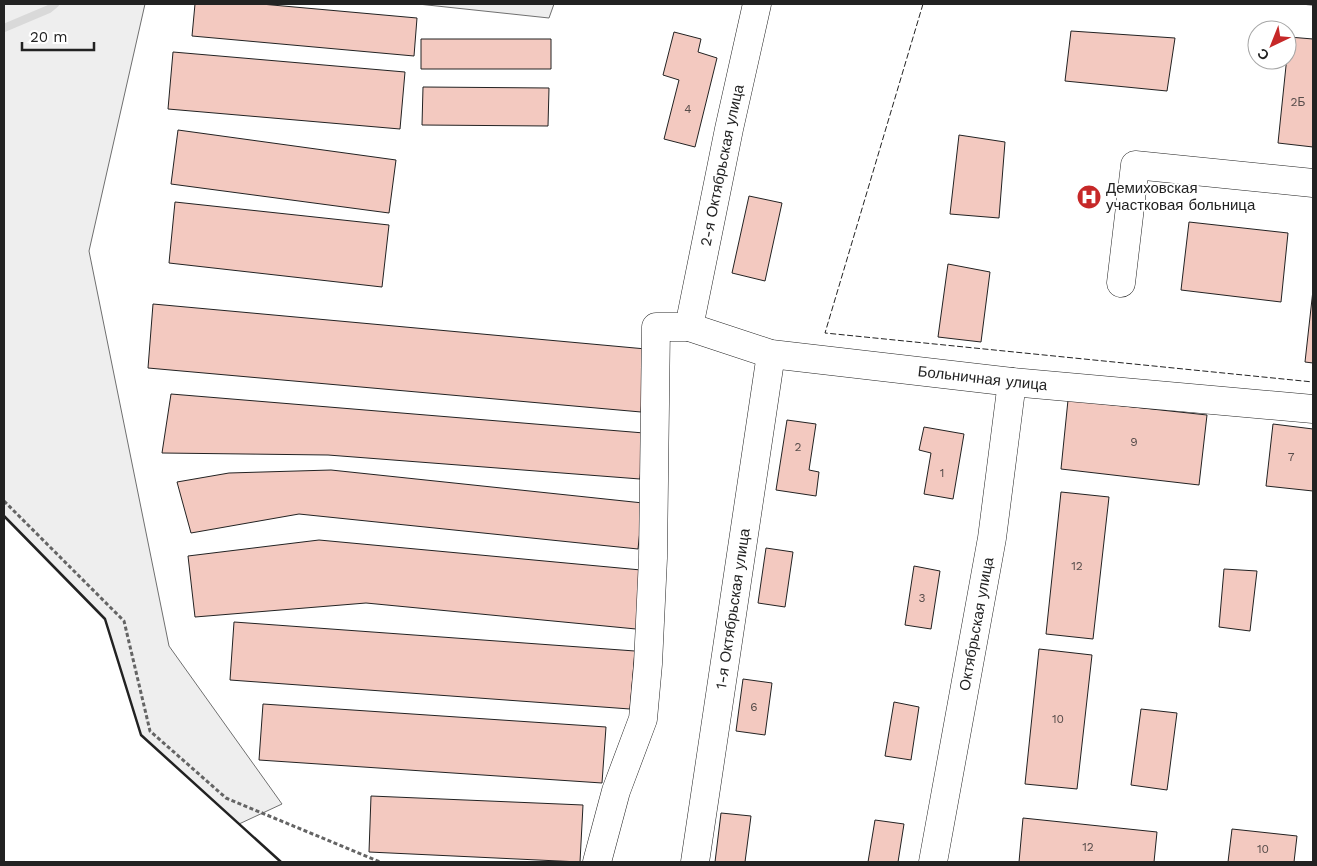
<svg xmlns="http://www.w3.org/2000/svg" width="1317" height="866" font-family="'Work Sans',sans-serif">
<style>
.green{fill:#eee;stroke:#6f6f6f}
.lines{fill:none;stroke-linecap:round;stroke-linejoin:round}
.stream{stroke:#d9d9d9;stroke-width:8}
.building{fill:#f3c9c0;stroke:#222}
.minor-casing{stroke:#222;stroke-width:29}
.path{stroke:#646464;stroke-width:3;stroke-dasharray:4 2.5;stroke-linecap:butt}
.minor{stroke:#fff;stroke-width:28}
.fence{stroke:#222;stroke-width:1;stroke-dasharray:6 2.5;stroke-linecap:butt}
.wall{stroke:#222;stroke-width:2.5}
.labels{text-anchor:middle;stroke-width:4;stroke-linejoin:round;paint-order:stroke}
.number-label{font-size:12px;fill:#564c4a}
.street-label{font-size:15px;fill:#222;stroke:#fff}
.poi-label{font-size:15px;fill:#222;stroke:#fff;text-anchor:start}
</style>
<rect width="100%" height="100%" fill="#fff"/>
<path class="green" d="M4 4H145L89 251 169 646 282 804 239 824 141 735 105 619 4 516Z
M418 4H554L549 18Z"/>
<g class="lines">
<path class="stream" d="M4 28 49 9 55 4"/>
</g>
<path class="building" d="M195 4H261L417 18 414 56 192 36Z
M1071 31 1175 38 1167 91 1065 81Z
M674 32 701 39 698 52 717 58 695 147 664 139 679 80 663 75Z
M1289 37 1313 39V147L1278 143Z
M421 39H551V69H421Z
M173 52 405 72 400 129 168 109Z
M423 87 549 88 548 126 422 125Z
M178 130 396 160 389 213 171 184Z
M959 135 1005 142 999 218 950 214Z
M749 196 782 203 765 281 732 273Z
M175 202 389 225 382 287 169 263Z
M1189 222 1288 233 1281 302 1181 290Z
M948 264 990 272 981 342 938 337Z
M1313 290V363L1305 362Z
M153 304 646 349 641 412 148 368Z
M171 394 644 433 640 479 328 455 162 453Z
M1068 400 1207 415 1199 485 1061 469Z
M787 420 816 424 809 470 819 472 816 496 776 490Z
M1273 424 1313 429V491L1266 486Z
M924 427 964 434 953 499 924 494 931 453 919 450Z
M331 470 643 503 638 549 299 514 191 533 177 482 229 473Z
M1061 492 1109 497 1093 639 1046 634Z
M319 540 641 570 636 629 366 603 195 617 188 556Z
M766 548 793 552 785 607 758 603Z
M914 566 940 571 931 629 905 625Z
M1224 569 1257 571 1250 631 1219 627Z
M234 622 635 651 630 709 230 680Z
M1039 649 1092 655 1077 789 1025 784Z
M743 679 772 683 765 735 736 731Z
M894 702 919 707 911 760 885 756Z
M263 704 606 727 602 783 259 760Z
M1141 709 1177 713 1167 790 1131 785Z
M371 796 583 805 580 862 369 852Z
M721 813 751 816 745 862H715Z
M1023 818 1157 832 1154 862H1019Z
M875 820 904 824 898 862H868Z
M1232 829 1297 836 1294 862H1228Z"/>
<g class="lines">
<defs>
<g id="minor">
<path d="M1121 283 1135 165 1313 183"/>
<path id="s1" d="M689 327 729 129 757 4"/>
<path id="s2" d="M597 862 616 791 643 719 648 664 653 558 656 327H689L771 354 1012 382 1313 409"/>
<path id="s3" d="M695 862 771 354"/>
<path id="s4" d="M933 862 992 538 1012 382"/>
</g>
</defs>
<use href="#minor" class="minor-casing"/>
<path class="path" d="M4 501 124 621 150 731 226 798 380 862"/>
<use href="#minor" class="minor"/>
<path class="fence" d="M923 4 825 333 1313 382
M1298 4 1313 5"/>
<path class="wall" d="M4 516 105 619 141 735 281 862"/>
</g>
<defs>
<symbol id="hospital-disc" viewBox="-11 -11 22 22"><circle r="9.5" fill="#c62828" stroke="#fff"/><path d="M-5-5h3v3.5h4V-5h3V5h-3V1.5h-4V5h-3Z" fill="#fff"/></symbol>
</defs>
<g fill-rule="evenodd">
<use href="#hospital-disc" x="1075" y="183" width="28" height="28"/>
</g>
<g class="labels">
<g class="number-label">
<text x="1298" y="106">2Б</text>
<text x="688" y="113">4</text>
<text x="1134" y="446">9</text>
<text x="798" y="451">2</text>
<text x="1291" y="461">7</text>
<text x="942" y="477">1</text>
<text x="1077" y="570">12</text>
<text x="922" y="602">3</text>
<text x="754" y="711">6</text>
<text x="1058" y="723">10</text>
<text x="1088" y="851">12</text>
<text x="1263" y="853">10</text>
</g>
<g class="street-label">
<text dy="5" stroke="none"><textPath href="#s1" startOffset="165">2-я Октябрьская улица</textPath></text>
<text dy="5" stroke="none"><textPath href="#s2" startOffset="875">Больничная улица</textPath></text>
<text dy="5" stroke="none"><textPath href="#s3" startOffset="256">1-я Октябрьская улица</textPath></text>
<text dy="5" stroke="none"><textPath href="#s4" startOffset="242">Октябрьская улица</textPath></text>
</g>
<g class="poi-label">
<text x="1106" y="193">Демиховская<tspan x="1106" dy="17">участковая больница</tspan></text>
</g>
</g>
<rect width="1317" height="866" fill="none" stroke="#222222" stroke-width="10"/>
<g transform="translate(1272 45) rotate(223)"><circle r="24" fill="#ffffff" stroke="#a7a7a7"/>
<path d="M0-4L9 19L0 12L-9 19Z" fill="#c62828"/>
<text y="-8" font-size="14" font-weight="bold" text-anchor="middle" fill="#222222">С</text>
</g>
<path d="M22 42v8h72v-8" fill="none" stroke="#222222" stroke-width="2.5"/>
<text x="30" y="42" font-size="15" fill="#222222" stroke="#ffffff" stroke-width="4" paint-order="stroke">20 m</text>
</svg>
